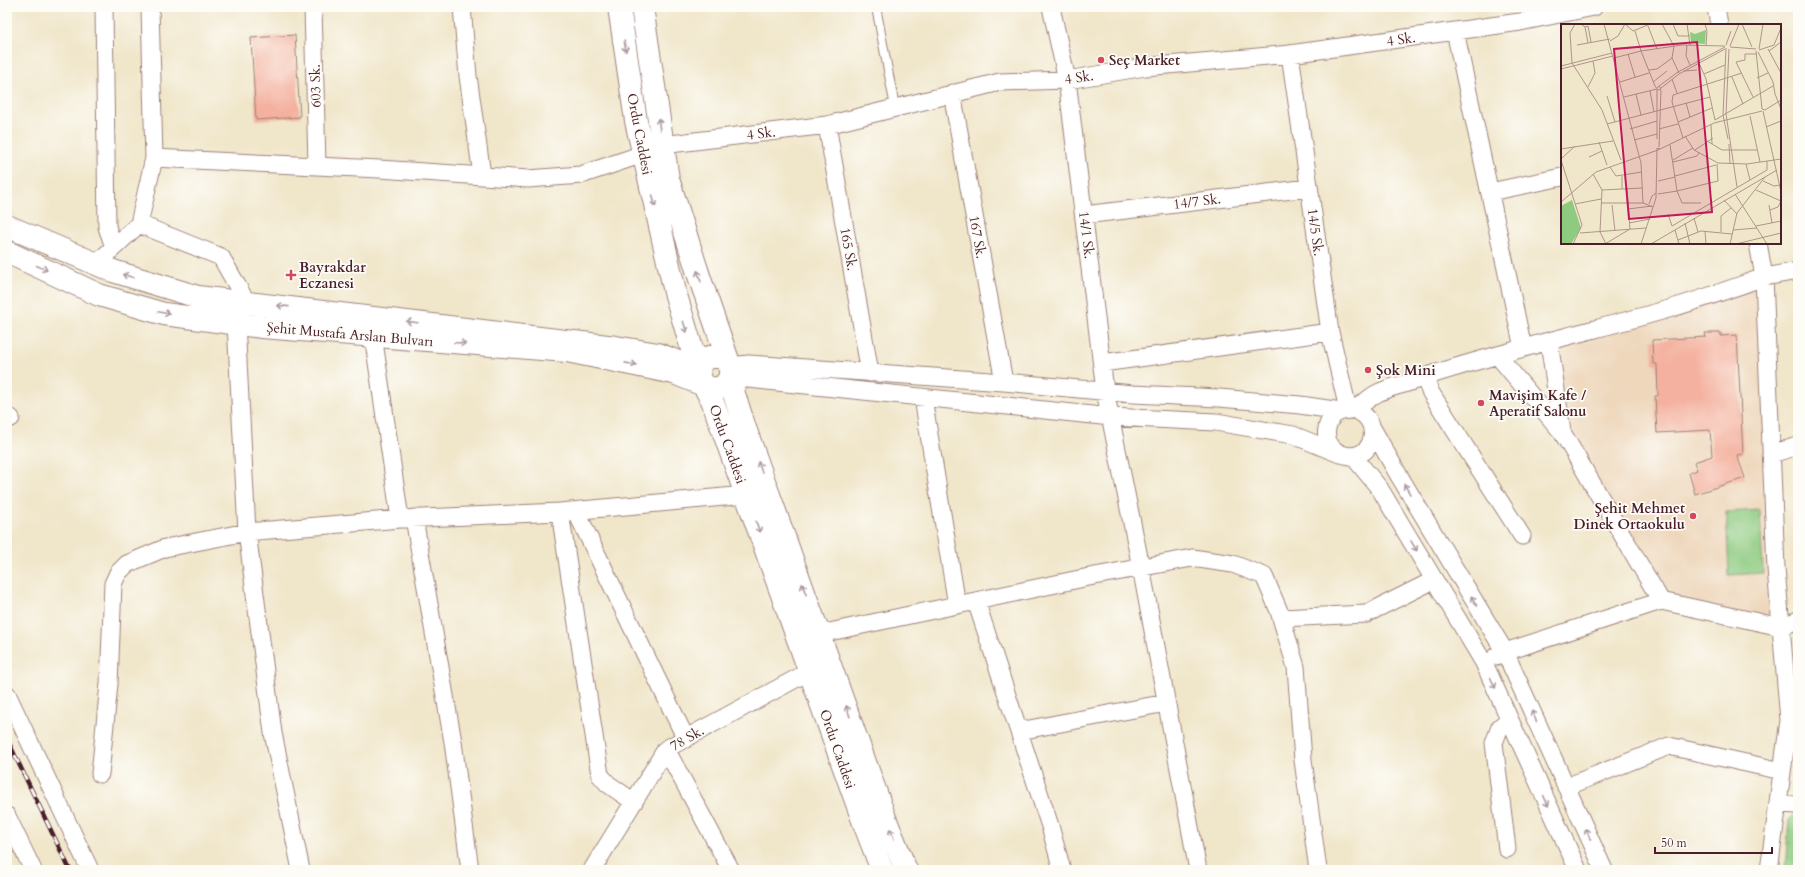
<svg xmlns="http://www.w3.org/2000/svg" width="1805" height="877" font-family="Cardo,serif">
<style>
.built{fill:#eed7bb}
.green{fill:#8ecb81;stroke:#6c7556}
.building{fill:#f4b19f}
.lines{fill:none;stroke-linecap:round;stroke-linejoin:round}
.lane-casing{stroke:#9d827a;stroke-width:10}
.street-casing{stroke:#9d827a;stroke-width:19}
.secondary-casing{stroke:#9d827a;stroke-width:24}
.lane{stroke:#fff;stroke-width:8}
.street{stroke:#fff;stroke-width:17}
.secondary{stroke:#fff;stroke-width:22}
.rail-casing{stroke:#4a1f2b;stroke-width:4.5}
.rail{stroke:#fdfcf7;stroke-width:3;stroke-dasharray:9;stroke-linecap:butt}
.oneway{stroke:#ae9aa0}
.poi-dot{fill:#d1495b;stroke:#fdfcf7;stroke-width:1.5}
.labels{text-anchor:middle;stroke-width:3.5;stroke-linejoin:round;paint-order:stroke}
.street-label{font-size:14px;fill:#4a1f2b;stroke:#fdfcf7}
.poi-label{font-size:14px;font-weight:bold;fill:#4a1f2b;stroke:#fdfcf7;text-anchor:start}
.inset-road{fill:none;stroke:#ae968a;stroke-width:1}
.view{fill:#c2185b;fill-opacity:0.15;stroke:#c2185b;stroke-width:2}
.inset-edge{fill:none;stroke:#4a1f2b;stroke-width:2}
</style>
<rect width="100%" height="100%" fill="#fdfcf7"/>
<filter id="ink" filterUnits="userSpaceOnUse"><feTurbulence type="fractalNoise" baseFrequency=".025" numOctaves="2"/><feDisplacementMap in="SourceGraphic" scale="8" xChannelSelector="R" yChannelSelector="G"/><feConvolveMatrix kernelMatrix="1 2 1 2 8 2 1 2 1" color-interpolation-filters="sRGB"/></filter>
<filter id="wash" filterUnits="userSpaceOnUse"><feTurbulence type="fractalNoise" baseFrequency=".012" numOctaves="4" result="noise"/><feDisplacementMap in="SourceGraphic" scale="16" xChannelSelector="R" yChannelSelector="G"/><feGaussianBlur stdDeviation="0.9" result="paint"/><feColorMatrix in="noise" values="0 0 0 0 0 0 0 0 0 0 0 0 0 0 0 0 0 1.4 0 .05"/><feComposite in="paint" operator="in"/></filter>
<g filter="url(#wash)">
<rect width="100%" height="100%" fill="#f0e6ca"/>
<path class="built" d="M1764 277 1781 627 1661 601 1562 432 1549 341Z"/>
<path class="green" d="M1760 510 1763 573 1729 575 1726 512Z
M1796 813H1798V870H1785L1789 820Z"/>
<g id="blocks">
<path class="building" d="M295 35 300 117 256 120 251 38Z
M1705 333H1721V336L1737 335 1743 454 1737 455 1745 478 1695 494 1689 473 1697 470 1694 462 1712 456 1710 430 1657 433 1655 396H1658L1657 364H1653L1652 340 1706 337Z"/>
</g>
</g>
<g filter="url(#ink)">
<use href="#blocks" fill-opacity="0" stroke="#9d827a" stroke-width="1"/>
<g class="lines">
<defs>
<path id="lane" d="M876 7 895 107"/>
<path id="street" d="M104 7 107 227 114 247
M313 7 317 166
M462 7 468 76 482 175
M1051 7 1067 80 1105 391 1141 567 1198 870
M1716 7 1719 25
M1455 31 1523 348
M1290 54 1330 332 1348 409
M952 93 1004 382
M827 125 870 373
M154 158 379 169 528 179 581 175 643 154 662 145 827 125 1000 82 1067 80 1145 67 1290 54 1520 22 1594 7
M1490 192 1562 177
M1084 215 1309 188
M139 224 221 257 247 303
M96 264 139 224 154 158 150 7
M236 323 247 532 400 519 560 512 746 495
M373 335 400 519
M1549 341 1562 432 1661 601
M1497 355 1561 431
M1102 363 1330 332
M730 366 749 364 1004 382 1133 394 1219 398 1300 405 1341 411
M730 377 1111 417 1216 422 1293 435 1340 454
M1424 377 1431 393 1522 536
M923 398 957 605
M1355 410C1384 420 1374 462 1345 455 1339 454 1334 450 1330 445 1324 436 1326 423 1334 415 1342 408 1351 412 1356 408 1363 404 1369 398 1376 394 1386 388 1399 386 1410 382 1452 367 1495 356 1538 344 1582 332 1628 321 1672 308 1703 299 1733 288 1764 277L1758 243
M7 418H11
M1372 428 1398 474 1505 652 1604 870
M1771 454 1798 446
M1353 456 1380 489 1484 663 1578 870
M576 511 686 739
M560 512 600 775 608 784 634 802
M414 518 453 742 470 870
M976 601 1050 826 1062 870
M1281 618 1366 614 1434 580
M807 639 820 634 1084 578 1192 558 1233 564 1264 576 1279 611 1296 667 1303 760 1318 870
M1496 656 1505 652 1661 601 1781 627 1798 620
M7 694 90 870
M1019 731 1166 703
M666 749 731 870
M100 774 109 684 113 584 118 573 127 564 165 548 247 532 273 733 301 870
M1566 787 1669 746 1782 771
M1778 804 1798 805
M7 816 33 870
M1507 849 1494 743 1500 727 1509 719
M592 870 666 749 810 671 820 667
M1769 870 1789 720 1776 568 1764 277 1798 271"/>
<path id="secondary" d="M619 7 636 121 675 292 702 383 712 400 865 826 882 870
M642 7 668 179 699 276 730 366
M7 226 113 271 198 297 616 347 658 354 698 370 702 362 709 357H720L725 359 730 366V377L724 386 713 389 674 373 567 351 262 327 164 314 99 295 7 252
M730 377 734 394 745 428 885 818 906 870"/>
</defs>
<use href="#lane" class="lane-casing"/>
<use href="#street" class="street-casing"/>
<use href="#secondary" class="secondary-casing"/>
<use href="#lane" class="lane"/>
<use href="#street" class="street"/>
<use href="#secondary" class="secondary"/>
<defs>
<path id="rail" d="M7 739 70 870"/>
</defs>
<use href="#rail" class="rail-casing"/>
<use href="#rail" class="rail"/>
</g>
<defs><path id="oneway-shaft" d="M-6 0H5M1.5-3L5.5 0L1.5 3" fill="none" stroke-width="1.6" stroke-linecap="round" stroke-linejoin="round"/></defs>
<g class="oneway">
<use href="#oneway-shaft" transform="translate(625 46) rotate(82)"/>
<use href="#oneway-shaft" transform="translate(659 124) rotate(-98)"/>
<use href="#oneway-shaft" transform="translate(654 201) rotate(77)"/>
<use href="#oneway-shaft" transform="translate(42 268) rotate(25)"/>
<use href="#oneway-shaft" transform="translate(128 276) rotate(-163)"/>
<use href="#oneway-shaft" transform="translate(699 276) rotate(-108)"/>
<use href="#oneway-shaft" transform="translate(283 306) rotate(-174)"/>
<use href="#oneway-shaft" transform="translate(164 313) rotate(12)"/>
<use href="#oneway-shaft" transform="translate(412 322) rotate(-173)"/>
<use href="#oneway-shaft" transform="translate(685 327) rotate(74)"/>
<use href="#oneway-shaft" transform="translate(460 343) rotate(5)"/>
<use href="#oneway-shaft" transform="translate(631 364) rotate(11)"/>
<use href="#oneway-shaft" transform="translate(760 467) rotate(-110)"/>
<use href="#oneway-shaft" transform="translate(1407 489) rotate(-121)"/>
<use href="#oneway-shaft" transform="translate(758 527) rotate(70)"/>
<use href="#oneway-shaft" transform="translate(1414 546) rotate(59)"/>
<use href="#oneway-shaft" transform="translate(804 589) rotate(-110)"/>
<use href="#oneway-shaft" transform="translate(1474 601) rotate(-121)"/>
<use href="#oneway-shaft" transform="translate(1493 683) rotate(66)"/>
<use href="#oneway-shaft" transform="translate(848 711) rotate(-109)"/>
<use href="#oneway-shaft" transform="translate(1534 716) rotate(-114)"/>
<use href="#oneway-shaft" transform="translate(1546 801) rotate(66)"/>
<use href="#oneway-shaft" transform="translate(892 834) rotate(-112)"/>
<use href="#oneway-shaft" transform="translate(1588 834) rotate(-114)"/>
</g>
</g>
<g class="poi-dot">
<circle cx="1101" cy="60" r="4"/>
<path d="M289 269h4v4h4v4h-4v4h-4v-4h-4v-4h4z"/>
<circle cx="1368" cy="370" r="4"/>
<circle cx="1481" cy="403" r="4"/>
<circle cx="1693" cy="516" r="4"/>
</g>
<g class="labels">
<g class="street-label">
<text transform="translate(1401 39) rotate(-8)" y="5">4 Sk.</text>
<text transform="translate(1079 77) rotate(-8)" y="5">4 Sk.</text>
<text transform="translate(315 86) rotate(-91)" y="5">603 Sk.</text>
<text transform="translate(761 133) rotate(-7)" y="5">4 Sk.</text>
<text transform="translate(640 134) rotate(79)" y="5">Ordu Caddesi</text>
<text transform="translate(1197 201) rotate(-7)" y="5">14/7 Sk.</text>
<text transform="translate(1316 232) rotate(82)" y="5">14/5 Sk.</text>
<text transform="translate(1087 235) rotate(83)" y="5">14/1 Sk.</text>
<text transform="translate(978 237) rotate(80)" y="5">167 Sk.</text>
<text transform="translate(849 249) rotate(80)" y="5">165 Sk.</text>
<text transform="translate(350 334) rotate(5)" y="5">Şehit Mustafa Arslan Bulvarı</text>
<text transform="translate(728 444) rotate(70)" y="5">Ordu Caddesi</text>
<text transform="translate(687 738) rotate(-30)" y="5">78 Sk.</text>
<text transform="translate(838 749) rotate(71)" y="5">Ordu Caddesi</text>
</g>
<g class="poi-label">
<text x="1109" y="65">Seç Market</text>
<text x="299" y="272">Bayrakdar<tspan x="299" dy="16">Eczanesi</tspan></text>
<text x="1376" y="375">Şok Mini</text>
<text x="1489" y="400">Mavişim Kafe /<tspan x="1489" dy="16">Aperatif Salonu</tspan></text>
<text x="1685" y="513" text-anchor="end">Şehit Mehmet<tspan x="1685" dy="16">Dinek Ortaokulu</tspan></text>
</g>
</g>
<g transform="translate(1561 24)">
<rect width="220" height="220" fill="#f0e6ca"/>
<path d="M145 6 144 20 130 19 129 8 134 10ZM11 176 20 204 10 220H0V182Z" fill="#8ecb81"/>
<path class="inset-road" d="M14 0 9 9 11 39 41 86 60 136M20 0 24 3 27 19M43 0 80 139 82 179M64 0 72 7 89 0M101 0 113 22 111 34 118 49M112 0 117 12H129M126 0 129 21M144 0 146 7 145 22M181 0 191 23M87 2 96 25M24 3 27 2 30 18M74 7 80 27 121 21 164 22M49 17 57 12 64 0M16 21 49 15M126 21 125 32 129 41M165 21 170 7M169 22 178 0M169 23 195 25M165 24 162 91 167 115M168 25 165 90 176 163M198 25 202 0M207 25 220 49M198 26 213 21 220 4M195 27 201 85M208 27 220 18M197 28 212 58 214 70 220 85M67 30 74 53M53 34 80 27 94 62 97 66 100 65 98 62 96 64M138 39 145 55 154 96M0 42 51 29M0 45 52 32M88 46 96 45 111 34M123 47 136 46M143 50 164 41M171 53 182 80M196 54 207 49M111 55 116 69M59 58 88 49M92 58 106 47M98 62 117 48 164 23M27 63 34 49 32 37M100 64 118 50 164 25M96 66V115M89 67 93 88M75 70 80 91M46 72 54 98M63 73 96 65M192 73 175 38 184 36V30H195M125 79 129 93M201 85 204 86 220 76M202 87 220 168M189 92 199 138M154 96 212 62M117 98 151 84M46 100 149 73M150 101 151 120M205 103 220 97M69 105 96 97M98 105 117 100M124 112 133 126 157 139 186 140 220 135M122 114 111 78 112 71 181 49M73 116 96 110M146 117 161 126H196M38 118 46 141M168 120 169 140M98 123 100 66M0 125 52 117M134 126 152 114M28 133 41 127M0 135 14 122M0 136 21 201 12 220M112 136 132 124M112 138 136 132 138 129M185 140 189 156M49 143 55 152 81 148M32 150 41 166 39 208M61 152V165M114 152 155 141M97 157 114 153M202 157 213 162 219 161M41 166 81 164M195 166 220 177 217 183 209 186M97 170 116 167 109 121M174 170 206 220M163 176 176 190M0 178 35 148 97 126 153 99 201 87M40 179H82L92 183M140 179H121L116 167 157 157 156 140M14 180 40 175M88 180 91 172 95 169M51 181 54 207M208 181 211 199M67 185 91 182M107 190 111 202 206 146V137M133 194 137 208M68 199 89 195M124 199 129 220M195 202 220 197M114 206 118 220M172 206 196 204M144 207 145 220M39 208 45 220M160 208V192L170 184M19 209 85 204M117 216 140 207 171 210M44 220 69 205 66 165M80 220 95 174 96 124 99 125M90 220 216 146M169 220 176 189 204 153M175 220 220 209"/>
<path class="view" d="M136 18 151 188 68 195 53 25Z"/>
<rect width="220" height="220" class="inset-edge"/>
</g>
<rect width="1805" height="877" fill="none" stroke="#fdfcf7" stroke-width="24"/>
<path d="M1655 847v6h117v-6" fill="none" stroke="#4a1f2b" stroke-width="2"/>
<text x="1661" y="847" font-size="12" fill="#4a1f2b" stroke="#fdfcf7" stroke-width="3" paint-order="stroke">50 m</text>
</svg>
